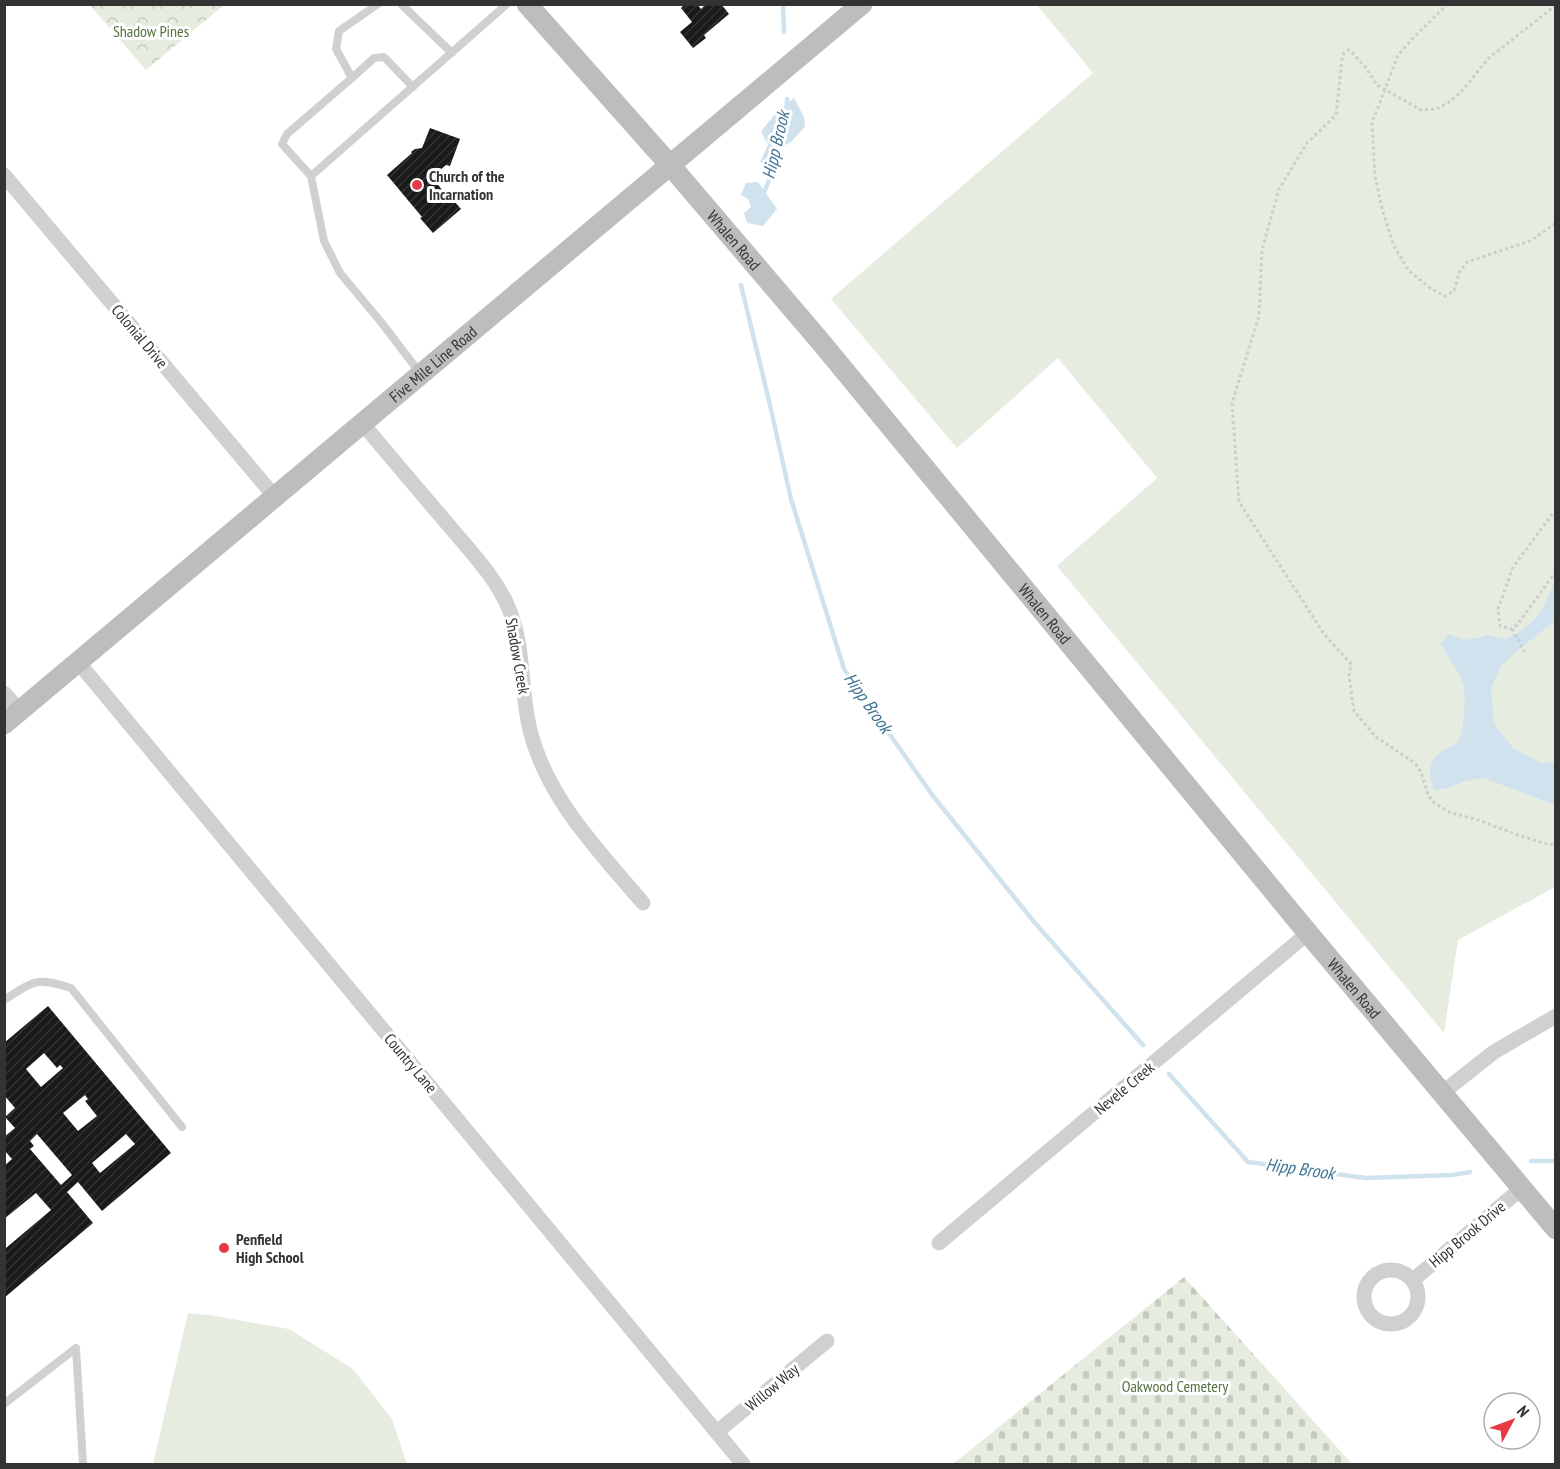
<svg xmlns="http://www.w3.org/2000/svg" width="1560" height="1469" font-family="'PT Sans Narrow',sans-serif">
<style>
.green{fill:#e6ecdf}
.forest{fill:url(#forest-crowns)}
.cemetery{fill:url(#cemetery-stones)}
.water{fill:#cfe2ee}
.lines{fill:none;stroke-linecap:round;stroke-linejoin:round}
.stream{stroke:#cfe2ee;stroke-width:4.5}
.building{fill:url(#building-hatch);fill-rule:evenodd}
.path{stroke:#cdcdcd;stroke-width:3;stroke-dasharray:3 3;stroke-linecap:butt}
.lane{stroke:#d0d0d0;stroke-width:8}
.street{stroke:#d0d0d0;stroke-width:15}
.secondary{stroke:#bdbdbd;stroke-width:21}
.poi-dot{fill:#e63946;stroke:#fff;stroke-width:2}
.labels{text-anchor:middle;stroke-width:6;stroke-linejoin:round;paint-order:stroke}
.park-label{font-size:16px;fill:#56703f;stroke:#fff}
.poi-label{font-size:16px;font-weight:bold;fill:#333;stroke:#fff;text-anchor:start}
.street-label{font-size:16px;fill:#333;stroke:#fff}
.water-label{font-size:18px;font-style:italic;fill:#3f7597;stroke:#fff}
</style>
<defs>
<pattern id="forest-crowns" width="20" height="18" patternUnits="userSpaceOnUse" patternTransform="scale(1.5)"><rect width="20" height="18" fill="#e6ecdf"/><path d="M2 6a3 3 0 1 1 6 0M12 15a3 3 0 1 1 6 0" fill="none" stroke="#c6cbc0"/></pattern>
<pattern id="cemetery-stones" width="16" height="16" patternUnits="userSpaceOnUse" patternTransform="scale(1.5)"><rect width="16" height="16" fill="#e6ecdf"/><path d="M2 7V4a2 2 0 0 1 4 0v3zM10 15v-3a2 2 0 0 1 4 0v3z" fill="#c6cbc0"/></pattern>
<pattern id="building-hatch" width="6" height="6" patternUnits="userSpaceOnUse" patternTransform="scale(1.5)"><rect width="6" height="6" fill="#1a1a1a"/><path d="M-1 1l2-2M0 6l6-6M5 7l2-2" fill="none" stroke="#333"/></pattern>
</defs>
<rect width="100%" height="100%" fill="#fff"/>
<path class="green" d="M1037 5H1555V887L1458 940 1444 1033 1057 566 1157 478 1058 358 957 448 831 299 1093 73Z
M188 1313 209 1315 289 1329 353 1369 392 1419 407 1464H153Z"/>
<path class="forest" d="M90 5H224L146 70Z"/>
<path class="cemetery" d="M1184 1277 1352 1464H953Z"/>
<path class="water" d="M794 98 804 117 805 127 791 142 773 153 766 165 760 162 768 145 761 131 778 111Z
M758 182 777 209 763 226 747 223 744 213 751 207 748 199 741 195 746 183Z
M1555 579V621L1518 650 1502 665 1491 688 1494 724 1514 749 1542 763 1555 762V805L1484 778 1466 781 1448 788 1434 790C1428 773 1427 761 1444 750 1448 747 1453 746 1457 743 1465 736 1466 695 1463 684 1458 670 1448 656 1440 644L1449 634 1464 640 1478 638 1488 635 1506 639C1513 635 1521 632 1526 627 1542 615 1549 596 1555 579Z"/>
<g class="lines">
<path class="stream" d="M783 4 784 32
M787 108V99
M763 195 773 171 779 146
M741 285 770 405 791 499 844 669 933 796 1035 923 1143 1045
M1169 1074 1248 1162 1366 1178 1452 1175 1470 1172
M1531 1161H1556"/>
</g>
<path class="building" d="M685 4H697L701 9 704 6 703 4H721L729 14 704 35 706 38 693 48 680 32 692 22 681 8Z
M430 128 460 139 450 166 446 165 432 177 446 195 448 194 461 209 433 233 420 218 422 217 387 175 412 153 411 152 415 149 422 148Z
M48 1006 171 1153 102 1211 78 1182 67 1192 93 1223 4 1298V1245L6 1248 51 1210 36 1193 4 1219V1166L12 1159 4 1150V1137L15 1128 5 1117 15 1108 4 1095V1043ZM44 1053 57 1068 60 1065 63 1068 41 1087 26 1069ZM85 1095 88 1099 85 1101 97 1116 78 1131 63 1113ZM37 1134 72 1175 61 1185 30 1149 34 1146 30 1141ZM126 1134 135 1144 100 1173 92 1163Z"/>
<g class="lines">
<path class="path" d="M1448 4 1415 36 1398 55 1372 123 1375 177 1383 212 1393 244 1408 270 1430 288 1445 296 1454 291 1459 273 1467 262 1530 241 1556 223
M1556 5 1489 58 1460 93 1448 103 1437 109 1421 110 1377 85 1366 68 1351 51 1348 50 1344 53 1342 59 1336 115 1307 143 1279 189 1262 250 1259 316 1232 403 1239 502 1324 634 1351 664 1349 676 1354 711 1376 737 1415 763 1421 772 1428 795 1433 802 1449 812 1478 820 1518 835 1550 845 1556 843
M1556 509 1513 567 1498 609 1500 626 1512 629 1518 624 1556 571
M1512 629 1525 652"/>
<path class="lane" d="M401 4 452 53
M352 78 374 58 384 57 413 87
M311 176 282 144 287 134 352 78 336 49 339 31 378 4
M420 373 381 322 340 273 324 241 311 176 507 4
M4 1000C36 980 35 977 71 988L182 1127
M4 1404 76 1348 83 1464"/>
<path class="street" d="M4 175 275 497
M363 424C392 459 422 494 451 528 472 553 497 579 509 609 525 648 520 690 530 730 547 799 599 851 643 903
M78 662 743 1464
M4 693 20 711
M1442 1093 1494 1052 1556 1016
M939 1243 1308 933
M1364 1297a27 27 0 1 1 54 0a27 27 0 1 1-54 0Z
M1413 1280 1522 1188
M717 1432 827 1341"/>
<g class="secondary">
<path id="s1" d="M527 4 670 165 820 341 1308 933 1556 1229"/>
<path id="s2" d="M4 724 862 4"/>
</g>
</g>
<g class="poi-dot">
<circle cx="417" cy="185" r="6"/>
<circle cx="224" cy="1248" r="6"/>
</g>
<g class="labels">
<g class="park-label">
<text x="151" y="37">Shadow Pines</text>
<text x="1175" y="1392">Oakwood Cemetery</text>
</g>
<g class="poi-label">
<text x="429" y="182">Church of the<tspan x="429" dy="18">Incarnation</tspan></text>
<text x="236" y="1245">Penfield<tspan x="236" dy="18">High School</tspan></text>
</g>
<g class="street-label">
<text dy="6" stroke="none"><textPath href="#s1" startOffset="314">Whalen Road</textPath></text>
<text transform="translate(140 336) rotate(50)" y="6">Colonial Drive</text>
<text dy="6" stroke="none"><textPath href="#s2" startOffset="560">Five Mile Line Road</textPath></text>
<text dy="6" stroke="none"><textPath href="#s1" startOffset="800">Whalen Road</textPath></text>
<text transform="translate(518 656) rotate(80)" y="6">Shadow Creek</text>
<text dy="6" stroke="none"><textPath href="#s1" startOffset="1286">Whalen Road</textPath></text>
<text transform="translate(411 1063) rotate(50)" y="6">Country Lane</text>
<text transform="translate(1124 1088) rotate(-40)" y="6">Nevele Creek</text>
<text transform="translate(1467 1234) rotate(-40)" y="6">Hipp Brook Drive</text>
<text transform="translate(772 1387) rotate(-40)" y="6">Willow Way</text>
</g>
<g class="water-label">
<text transform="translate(776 145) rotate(-77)" y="6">Hipp Brook</text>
<text transform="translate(868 703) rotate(55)" y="6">Hipp Brook</text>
<text transform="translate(1300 1169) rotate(8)" y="6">Hipp Brook</text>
</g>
</g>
<rect width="1560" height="1469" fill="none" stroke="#333333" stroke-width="12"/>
<g transform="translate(1512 1421) rotate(49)"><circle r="28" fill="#ffffff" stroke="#adadad" stroke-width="1.5"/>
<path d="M0-4.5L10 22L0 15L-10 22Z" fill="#e63946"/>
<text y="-9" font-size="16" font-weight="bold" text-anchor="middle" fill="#333333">N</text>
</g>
</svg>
